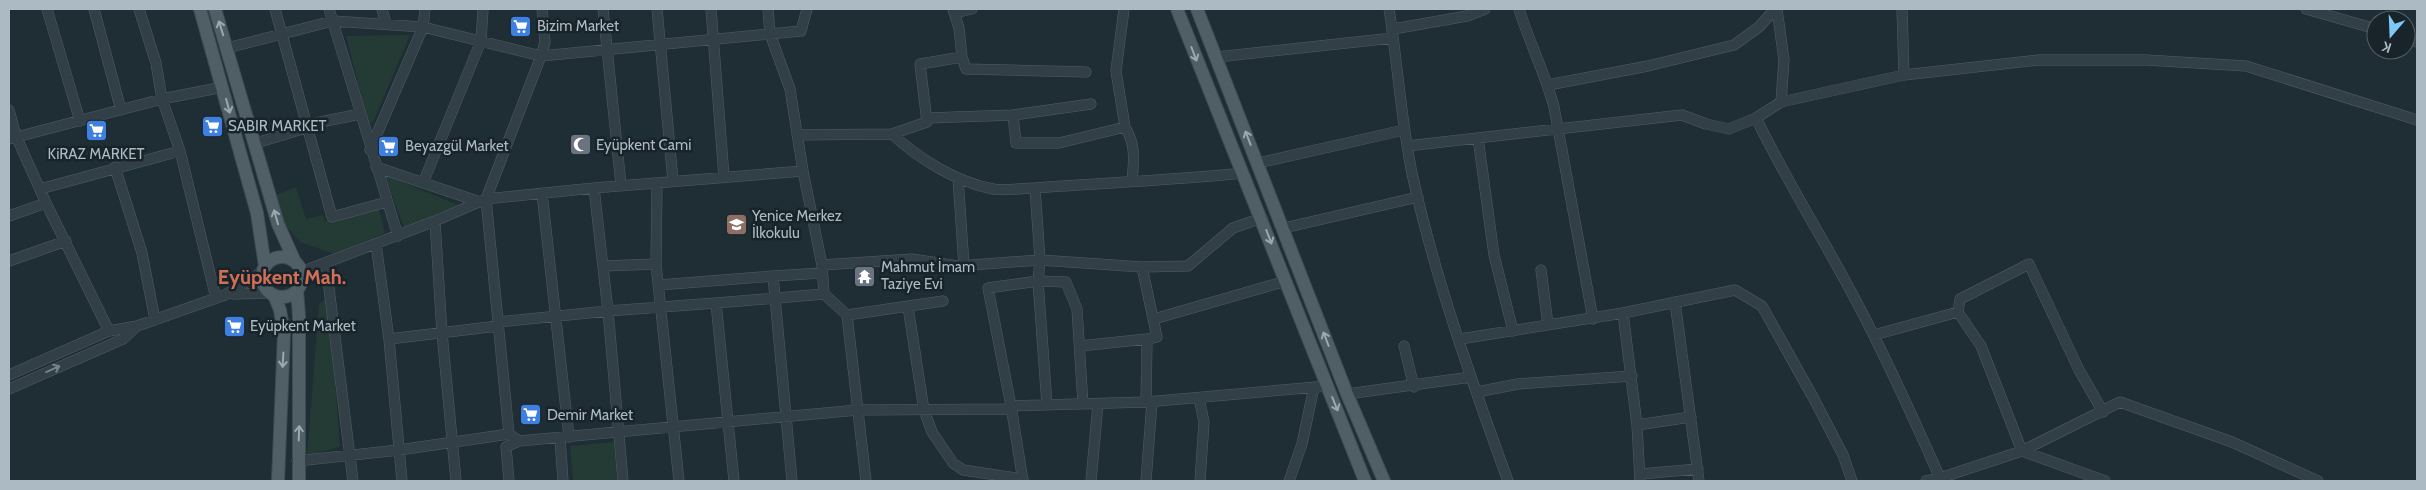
<svg xmlns="http://www.w3.org/2000/svg" width="2426" height="490" font-family="Cabin,sans-serif">
<style>
.green{fill:#243a35}
.lines{fill:none;stroke-linecap:round;stroke-linejoin:round}
.minor-casing{stroke:#505d64;stroke-width:11}
.major-casing{stroke:#3f4b52;stroke-width:14}
.minor{stroke:#323f46;stroke-width:10}
.major{stroke:#505f66;stroke-width:12}
.oneway{stroke:#9aa8b0}
.oneway2{stroke:#75838b}
.labels{text-anchor:middle;stroke-width:5;stroke-linejoin:round;paint-order:stroke}
.poi-label{font-size:15px;fill:#acbac3;stroke:#18242a;text-anchor:start}
.district-label{font-size:20px;font-weight:bold;fill:#d16f58;stroke:#18242a}
</style>
<rect width="100%" height="100%" fill="#1f2e35"/>
<path class="green" d="M410 35 374 120 369 125 346 36Z
M385 175 458 205 404 228Z
M296 187 306 219 323 215 325 221 378 207 385 233 334 254 300 242 282 221 276 195Z
M325 298 329 299 340 447 307 456 319 305Z
M614 442 617 481H573L570 446Z"/>
<g class="lines">
<defs>
<path id="minor" d="M47 9 80 121
M94 9 121 110
M139 9 156 63 162 99 180 151 216 298
M275 9 332 217 387 202
M329 9 398 236
M382 9 386 24
M603 9 621 185
M657 9 673 181
M711 9 724 177
M768 9 770 34 790 89 803 171 594 188 486 199 509 434 519 441 858 410 1011 409
M1389 9C1398 65 1401 122 1413 178 1436 281 1472 382 1508 481
M1519 9C1529 42 1545 73 1554 107L1593 319
M1777 9 1784 60 1781 102
M1902 9 1904 75
M2306 9 2376 29
M954 13 972 9
M1393 29 1467 16 1485 9
M2406 38 2417 42
M227 48 333 21 423 27 541 56 801 31 807 9
M962 57 966 69 1086 72
M1217 57 1393 38
M1548 85 1648 66 1734 45 1759 27 1775 9
M9 110 16 136 46 203 109 331
M1013 115 1091 104
M927 118 1013 115 1016 143H1059L1125 127 1116 71 1124 9
M306 125 360 114
M1125 127C1136 145 1134 161 1132 181
M892 134 927 122 920 64 962 57 959 28 953 9
M797 135 892 134C919 159 956 182 993 189 1006 191 1022 188 1035 188L1040 260 1038 281 1047 405
M1478 138 1494 255 1513 331
M9 139 162 99 223 87
M256 143 306 128
M1407 146 1682 115 1706 124 1729 129 1756 118
M370 150 423 27 425 9
M1258 163 1404 130
M115 167 142 253 155 320
M376 167 480 202
M803 171 822 265 824 294 847 315 866 481
M958 178 964 266
M423 183 481 41 483 9
M657 183 656 264 679 481
M594 188 608 311 623 481
M1035 188C1105 183 1174 180 1243 173
M40 189 180 151
M542 193 569 437
M9 216 46 203
M435 221 442 333 456 481
M1284 228 1418 197
M376 244 389 339 498 326
M9 261 66 241
M326 264 353 481
M822 265 912 259 958 266 1040 260 1142 267 1188 266 1233 228 1262 218
M603 266 656 264
M1142 267 1157 337 1147 339 1146 402
M1541 270 1548 325
M301 272 435 221 486 199 541 56 545 42 542 9
M659 285 773 276
M233 294 270 293
M1675 302 1699 481
M908 307 924 410 932 432 953 463 963 470 1023 479
M1958 312 1960 299 2029 264 2079 370 2103 412
M1623 313 1637 425 1640 481
M847 315 943 301
M1154 319 1286 281
M498 322 608 311 716 303
M1874 335 1958 312 1981 346 2022 451 2120 402 2232 442 2318 481
M389 339 402 481
M1460 339 1623 313 1735 290 1762 306 1814 399 1843 455 1852 481
M1080 346 1147 339
M1404 346 1414 387
M9 375 109 331 137 326 225 295 262 272
M9 389 123 339 137 326
M1477 392 1518 384 1632 376
M1347 394 1471 377
M1199 398 1204 422 1200 481
M1083 404 1077 309 1066 282 1038 281 988 288 1011 406 1146 402 1328 386
M1011 406 1023 481
M1637 425 1691 417
M560 438 563 481
M297 461 399 450 509 434
M1640 474 1698 469
M509 481 506 447 519 441
M734 481 716 303 824 294
M792 481 773 276 822 273
M1091 481 1098 404
M1146 481 1152 402
M1289 481 1302 444 1314 387
M1926 481 1940 478C1913 417 1886 357 1855 299 1823 238 1786 180 1756 118L1781 102 1904 75 2039 60H2146L2246 66 2417 120
M1939 481 1940 478 2022 451 2105 481"/>
<path id="major" d="M200 9 257 213 265 266
M215 9 278 224 295 262
M1177 9 1365 481
M1197 9 1347 394 1384 481
M262 277a20 20 0 1 1 40 0a20 20 0 1 1-40 0Z
M297 291 299 316V481
M274 295 280 310 284 334 278 481"/>
</defs>
<use href="#minor" class="minor-casing"/>
<use href="#major" class="major-casing"/>
<use href="#minor" class="minor"/>
<use href="#major" class="major"/>
</g>
<defs><path id="oneway-shaft" d="M-6 0H5M1.5-3L5.5 0L1.5 3" fill="none" stroke-width="1.6" stroke-linecap="round" stroke-linejoin="round" transform="scale(1.25)"/></defs>
<g class="oneway">
<use href="#oneway-shaft" transform="translate(221 28) rotate(-107)"/>
<use href="#oneway-shaft" transform="translate(1194 54) rotate(69)"/>
<use href="#oneway-shaft" transform="translate(228 106) rotate(75)"/>
<use href="#oneway-shaft" transform="translate(1248 138) rotate(-111)"/>
<use href="#oneway-shaft" transform="translate(276 217) rotate(-106)"/>
<use href="#oneway-shaft" transform="translate(1269 237) rotate(69)"/>
<use href="#oneway-shaft" transform="translate(1326 339) rotate(-111)"/>
<use href="#oneway-shaft" transform="translate(283 360) rotate(93)"/>
<use href="#oneway-shaft" transform="translate(1335 404) rotate(68)"/>
<use href="#oneway-shaft" transform="translate(299 433) rotate(-88)"/>
</g>
<use class="oneway2" href="#oneway-shaft" transform="translate(53 369) rotate(-24)"/>
<defs>
<symbol id="supermarket-square" viewBox="-11 -11 22 22"><rect x="-9" y="-9" width="18" height="18" rx="4" fill="#3f7fe0" stroke="#18242a"/><path d="M-6-5.5h2.5l.6 2H6L4.5 2H-2.5L-4.4-4H-6ZM-1.5 3.2a1.3 1.3 0 1 0 .1 0ZM3 3.2a1.3 1.3 0 1 0 .1 0Z" fill="#fff"/></symbol>
<symbol id="mosque-square" viewBox="-11 -11 22 22"><rect x="-9" y="-9" width="18" height="18" rx="4" fill="#6b7280" stroke="#18242a"/><path d="M3.5-4.9A6 6 0 1 0 3.5 4.9A5 5 0 1 1 3.5-4.9Z" fill="#fff"/></symbol>
<symbol id="school-square" viewBox="-11 -11 22 22"><rect x="-9" y="-9" width="18" height="18" rx="4" fill="#8d6e63" stroke="#18242a"/><path d="M0-5L7-2L0 1L-7-2ZM-4 1L0 2.5L4 1V4Q0 6-4 4Z" fill="#fff"/></symbol>
<symbol id="temple-square" viewBox="-11 -11 22 22"><rect x="-9" y="-9" width="18" height="18" rx="4" fill="#6b7280" stroke="#18242a"/><path d="M0-6L5-2H3V0L6.5 2.5H4V6H1.5V3h-3V6H-4V2.5H-6.5L-3 0V-2H-5Z" fill="#fff"/></symbol>
</defs>
<g fill-rule="evenodd">
<use href="#supermarket-square" x="508" y="14" width="25" height="25"/>
<use href="#supermarket-square" x="200" y="114" width="25" height="25"/>
<use href="#supermarket-square" x="84" y="118" width="25" height="25"/>
<use href="#mosque-square" x="568" y="132" width="25" height="25"/>
<use href="#supermarket-square" x="376" y="134" width="25" height="25"/>
<use href="#school-square" x="724" y="212" width="25" height="25"/>
<use href="#temple-square" x="852" y="264" width="25" height="25"/>
<use href="#supermarket-square" x="222" y="314" width="25" height="25"/>
<use href="#supermarket-square" x="518" y="402" width="25" height="25"/>
</g>
<g class="labels">
<g class="poi-label">
<text x="537" y="31">Bizim Market</text>
<text x="228" y="131">SABIR MARKET</text>
<text x="596" y="150">Eyüpkent Cami</text>
<text x="405" y="151">Beyazgül Market</text>
<text x="96" y="159" text-anchor="middle">KiRAZ MARKET</text>
<text x="752" y="221">Yenice Merkez<tspan x="752" dy="17">İlkokulu</tspan></text>
<text x="881" y="272">Mahmut İmam<tspan x="881" dy="17">Taziye Evi</tspan></text>
<text x="250" y="331">Eyüpkent Market</text>
<text x="547" y="420">Demir Market</text>
</g>
<g class="district-label">
<text x="282" y="284">Eyüpkent Mah.</text>
</g>
</g>
<rect width="2426" height="490" fill="none" stroke="#acbac3" stroke-width="20"/>
<g transform="translate(2391 35) rotate(199)"><circle r="24" fill="#18242a" stroke="#536067"/>
<path d="M0-4L9 19L0 12L-9 19Z" fill="#7dcaf7"/>
<text y="-8" font-size="14" font-weight="bold" text-anchor="middle" fill="#acbac3">K</text>
</g>
</svg>
